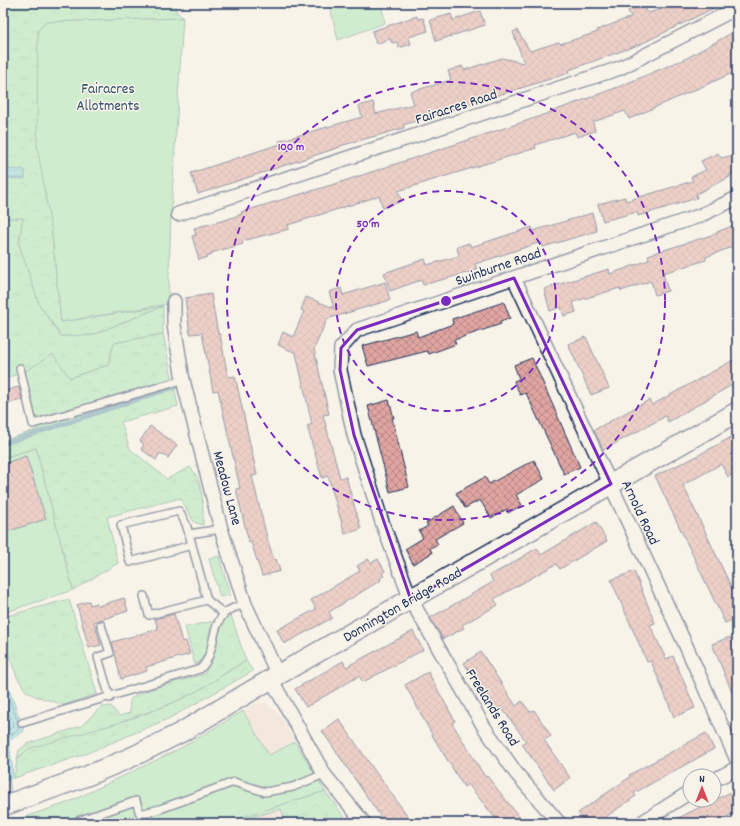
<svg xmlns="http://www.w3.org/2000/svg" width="740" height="826" font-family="Dekko,sans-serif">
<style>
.built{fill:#f0dcd2}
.industrial{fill:url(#industrial-furrows)}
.grass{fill:url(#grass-tufts);stroke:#5e8a88}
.forest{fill:url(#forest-crowns);stroke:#5e8a88}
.garden{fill:#a0e5b1;stroke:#5e8a88}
.water{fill:url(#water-rules);stroke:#5a93a9}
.pier{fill:#f7f3e8}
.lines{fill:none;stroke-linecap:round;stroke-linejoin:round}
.shore{stroke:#457290;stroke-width:1}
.stream{stroke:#5a93a9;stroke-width:4.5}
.building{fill:url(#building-cross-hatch);stroke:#1b2f5e}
.service-casing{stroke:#1b2f5e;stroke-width:10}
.minor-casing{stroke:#1b2f5e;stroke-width:16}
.secondary-casing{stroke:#1b2f5e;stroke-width:22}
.service{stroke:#f7f3e8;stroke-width:7}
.minor{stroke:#f7f3e8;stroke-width:13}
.secondary{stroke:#f7f3e8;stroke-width:19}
.marked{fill:none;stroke:#7b2cbf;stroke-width:3;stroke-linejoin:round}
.ring{fill:none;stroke:#7b2cbf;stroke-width:2;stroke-dasharray:7 5}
.labels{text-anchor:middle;stroke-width:3;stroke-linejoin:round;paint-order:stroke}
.park-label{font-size:15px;fill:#36536f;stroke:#f7f3e8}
.street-label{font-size:15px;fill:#1b2f5e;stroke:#f7f3e8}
.centre{fill:#7b2cbf;stroke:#f7f3e8;stroke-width:2}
.ring-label{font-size:12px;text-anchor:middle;font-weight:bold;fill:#7b2cbf;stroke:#f7f3e8;stroke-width:3;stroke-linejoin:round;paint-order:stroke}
</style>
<defs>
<pattern id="industrial-furrows" width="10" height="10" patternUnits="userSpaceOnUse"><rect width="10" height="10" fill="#f0dcd2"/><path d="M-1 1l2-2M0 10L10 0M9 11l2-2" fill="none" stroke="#cdbdb7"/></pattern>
<pattern id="grass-tufts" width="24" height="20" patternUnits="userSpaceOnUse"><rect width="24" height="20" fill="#a0e5b1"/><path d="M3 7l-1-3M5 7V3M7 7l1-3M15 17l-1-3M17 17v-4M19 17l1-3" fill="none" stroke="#89c59b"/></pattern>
<pattern id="forest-crowns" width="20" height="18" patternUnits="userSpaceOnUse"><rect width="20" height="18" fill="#a0e5b1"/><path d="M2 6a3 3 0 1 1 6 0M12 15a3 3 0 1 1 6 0" fill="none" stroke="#89c59b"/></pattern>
<pattern id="water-rules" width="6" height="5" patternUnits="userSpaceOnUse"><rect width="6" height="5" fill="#84d6db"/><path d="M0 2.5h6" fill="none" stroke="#71b8be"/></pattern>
<pattern id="building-cross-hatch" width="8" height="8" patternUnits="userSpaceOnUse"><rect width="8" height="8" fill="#e0a5a0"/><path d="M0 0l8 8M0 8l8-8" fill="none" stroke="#b58786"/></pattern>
</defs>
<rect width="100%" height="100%" fill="#f7f3e8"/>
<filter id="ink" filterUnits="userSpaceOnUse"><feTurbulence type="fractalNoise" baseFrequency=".025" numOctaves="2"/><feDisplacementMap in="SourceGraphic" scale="8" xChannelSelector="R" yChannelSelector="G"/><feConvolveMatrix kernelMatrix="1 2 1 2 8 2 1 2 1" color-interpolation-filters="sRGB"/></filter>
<g filter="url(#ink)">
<path class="built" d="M256 703H267L280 715 295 742 269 756 243 711Z"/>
<path class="industrial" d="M280 806 349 823H223Z"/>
<path class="grass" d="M3 218H23L19 244 39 304 61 336 92 335 163 306V334L114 343 108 365 70 378 53 355 24 372 3 379Z
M219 556 230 595 220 597 209 559Z
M69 599 97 694 64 705 35 696 26 691 17 677 3 640V617Z
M231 615 246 661 228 671 208 686 176 702 17 760 19 750 27 744 81 726 101 707 111 706 119 716 130 713C130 708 128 702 132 698 143 689 189 679 205 674L214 651 222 621Z
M215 621 205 657 195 665 185 627Z"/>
<path class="forest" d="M3 3H176V11L183 18 47 22 52 234 61 322 163 306 92 335 61 336 39 304 19 244 23 218H3V178H25V170L3 169Z
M163 334 178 406 121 422 130 449 167 479 190 467C204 482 203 505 203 525L194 522 180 498 107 517 118 563 73 590 36 448 3 458V441L38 429 24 372 53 354 70 378 108 365 114 343Z
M246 661 253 671 170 718 85 754 14 778 17 760 28 749C77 734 131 722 177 701 203 690 222 674 246 661Z
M325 791 349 823H286L281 809 231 823H223Z"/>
<path class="garden" d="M329 3H381L385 23 338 40Z
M183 18 171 213 168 304 61 322 52 234 37 145 38 30 47 22Z
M36 448 73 590 3 613V458Z
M243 711 269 755 295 742 325 791 223 823H19L18 819 67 803 142 767 179 749Z"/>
<path class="water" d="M3 169 25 170V179L3 178Z
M3 672 24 731 9 741 19 823H3Z"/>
<path class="pier" d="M16 778 20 818 3 823V782Z"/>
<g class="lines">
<path class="shore" d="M3 684 18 722
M3 698 14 726 3 734
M11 792 5 740 19 729V726"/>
<path class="stream" d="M3 444 178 386"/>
</g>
<path class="building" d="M669 3H724L641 44 569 70V73L403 125 404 128 340 146V147L328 151 198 194 191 173 280 144 279 141 362 117 359 106 373 102 376 114 414 104 410 92 451 80 448 71 462 66 464 70 502 58 524 63 513 32 517 30 530 51 559 42 560 44 598 32 597 30 631 17 628 11 643 4 648 13 670 6Z
M480 11 485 25 436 41 430 20 451 14 453 20Z
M417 16 418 19 423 18 428 31 409 37 411 44 399 48 397 42 392 43 390 39 376 44 372 31Z
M737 30V71L629 119 625 111 593 122 595 131 577 137 575 132 535 145 536 148 398 191 402 201 383 208 379 196 288 225 289 229 242 241 243 244 211 253 212 255 199 260 192 236 196 235 194 228 225 220 242 214 241 212 338 183 535 118 618 87 687 58Z
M718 153 721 158 737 154V173L729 175 730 177 696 194 697 198 638 216 637 212 603 221 598 204 625 197 626 201 693 181 691 177 706 170 701 161Z
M592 213 597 231 543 247 541 242 475 264 477 270 423 285 421 280 390 291 384 273 425 259 427 265 459 256 457 247 469 243 471 247 532 227 533 231Z
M737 224V245L706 257V260L663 273 668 291 655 295 651 281 621 291 620 288 573 302 576 312 564 316 561 307 550 311 544 289 609 269 610 274 649 260 648 255 718 233 717 232Z
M385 282 390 300 327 319 314 349 329 414 323 415 340 478 346 477 361 529 345 534 328 476 322 478 307 426 312 424 296 353 278 345 283 332 293 337 304 311 301 310 306 297 334 308 329 292 341 288 343 295Z
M211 294 218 334H220L227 372 229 377 235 376 257 475 252 476 267 538 274 560 276 559 280 571 262 576 251 542 249 543 236 489 240 488 218 390 213 391 202 333 190 334 185 298Z
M504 302 510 318 500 321 501 324 454 340 456 344 429 354 427 351 368 366 362 346 416 331 418 337 453 324 452 319Z
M586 337 609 388 591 395 568 344Z
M532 358 580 467 564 474 526 393 520 395 514 381 519 379 514 365Z
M737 358V382L668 422 666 416 603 450 594 430 649 400 652 405Z
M19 387 22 399 3 405V391Z
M389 400 394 418H392L409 487 390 492 368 406Z
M150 426 177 445 168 458 160 453 156 460 141 449 144 444 140 441Z
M737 434V472L728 477 721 464 683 485 737 599V618L725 623 655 476 684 462V463Z
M26 456 46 519 3 533V464Z
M534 460 544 479 516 495 522 505 508 513 507 509 491 518 480 500 465 508 456 493 485 477 489 484Z
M454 506 463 523 435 539 438 544 430 548 432 553 413 564 405 549 423 538 419 531 428 526 426 523Z
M596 522 607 541 560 569 556 564 494 599 498 605 462 625 464 628 443 639 430 618 493 582 490 575 502 569 537 548 541 555Z
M368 559 371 563 378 559 385 571 382 573 384 576 380 578 381 580 329 612 332 618 284 644 277 630 316 609 311 600 360 571 357 566Z
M634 571 655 623 650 625 666 659 673 656 695 708 674 717 651 661 647 662 611 580Z
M124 598 128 611 94 622 101 645 89 648 77 605 89 601 90 605 97 603 98 606Z
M174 614 182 642 186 641 190 654 146 667 147 671 121 679 112 642 158 629 155 619Z
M413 631 423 650 363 682 359 676 306 707 295 689 343 661 346 667Z
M730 637 737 654V704L712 644Z
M481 652 516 706 522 701 530 712 534 710 551 736 544 740 570 778 554 790 522 744 526 741 501 707 495 711 464 663Z
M428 672 455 721 452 723 485 777 487 776 524 823H499L468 784 464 787 435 740 405 685Z
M339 719 372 767 413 823H385L322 731Z
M706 733 714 749 634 793 636 796 597 823H586L578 813 630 777 629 775Z
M737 789V812L715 823H668Z"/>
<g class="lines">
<defs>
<path id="service" d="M20 368 33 424 183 380
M189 534 186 524 179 511 121 525 130 562 192 545 189 534 221 529
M192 545 207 600
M144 596 149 615 207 600 223 613
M101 625 110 653 98 657 110 698
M22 723 200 669C216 654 210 630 223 615 227 609 239 606 245 604
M72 823 136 801 140 814 160 809 234 782 265 792 293 787 324 774"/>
<path id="minor" d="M178 214 620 68 737 8
M514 278 687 648 737 760
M174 301V325L183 380 221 529 245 604 278 675
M271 679 324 774 364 823
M714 780 737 768
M559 823 516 773 484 727 411 600 382 522 354 435 340 370 341 348 357 330 699 216 737 198
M641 823 690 792"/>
<path id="secondary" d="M3 806 87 776 134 756 182 732 278 675 737 412"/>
</defs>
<use href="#service" class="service-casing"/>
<use href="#minor" class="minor-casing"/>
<use href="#secondary" class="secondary-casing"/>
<use href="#service" class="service"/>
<use href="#minor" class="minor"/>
<use href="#secondary" class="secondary"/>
</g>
</g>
<path d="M0 0H740V826H0ZM514 278 611 484 411 600 354 435 340 370 341 348 357 330Z" fill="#f7f3e8" fill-opacity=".55" fill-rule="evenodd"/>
<path class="marked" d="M514 278 611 484 411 600 354 435 340 370 341 348 357 330Z"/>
<g class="ring">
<circle cx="446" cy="301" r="110"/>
<circle cx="446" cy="301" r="219"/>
</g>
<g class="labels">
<g class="park-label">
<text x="108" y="93">Fairacres<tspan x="108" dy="17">Allotments</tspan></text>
</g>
<g class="street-label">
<text transform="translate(456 106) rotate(-18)" y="5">Fairacres Road</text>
<text transform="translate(498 266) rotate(-19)" y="5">Swinburne Road</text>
<text transform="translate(228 488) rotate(75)" y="5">Meadow Lane</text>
<text transform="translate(641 512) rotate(65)" y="5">Arnold Road</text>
<text transform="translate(402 604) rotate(-30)" y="5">Donnington Bridge Road</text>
<text transform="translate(493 707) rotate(58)" y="5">Freelands Road</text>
</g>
</g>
<circle cx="446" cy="301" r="6" class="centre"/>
<g class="ring-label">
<text x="291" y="150">100 m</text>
<text x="368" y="227">50 m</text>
</g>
<rect width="740" height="826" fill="none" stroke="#f7f3e8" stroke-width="16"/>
<rect x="8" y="8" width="724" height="810" fill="none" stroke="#1b2f5e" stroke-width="1.5" filter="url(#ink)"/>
<g transform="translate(702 788)"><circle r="19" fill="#f7f3e8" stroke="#9fa5b1"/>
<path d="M0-3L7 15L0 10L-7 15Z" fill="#d1495b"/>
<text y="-6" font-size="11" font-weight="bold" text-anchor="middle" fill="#1b2f5e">N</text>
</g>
</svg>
